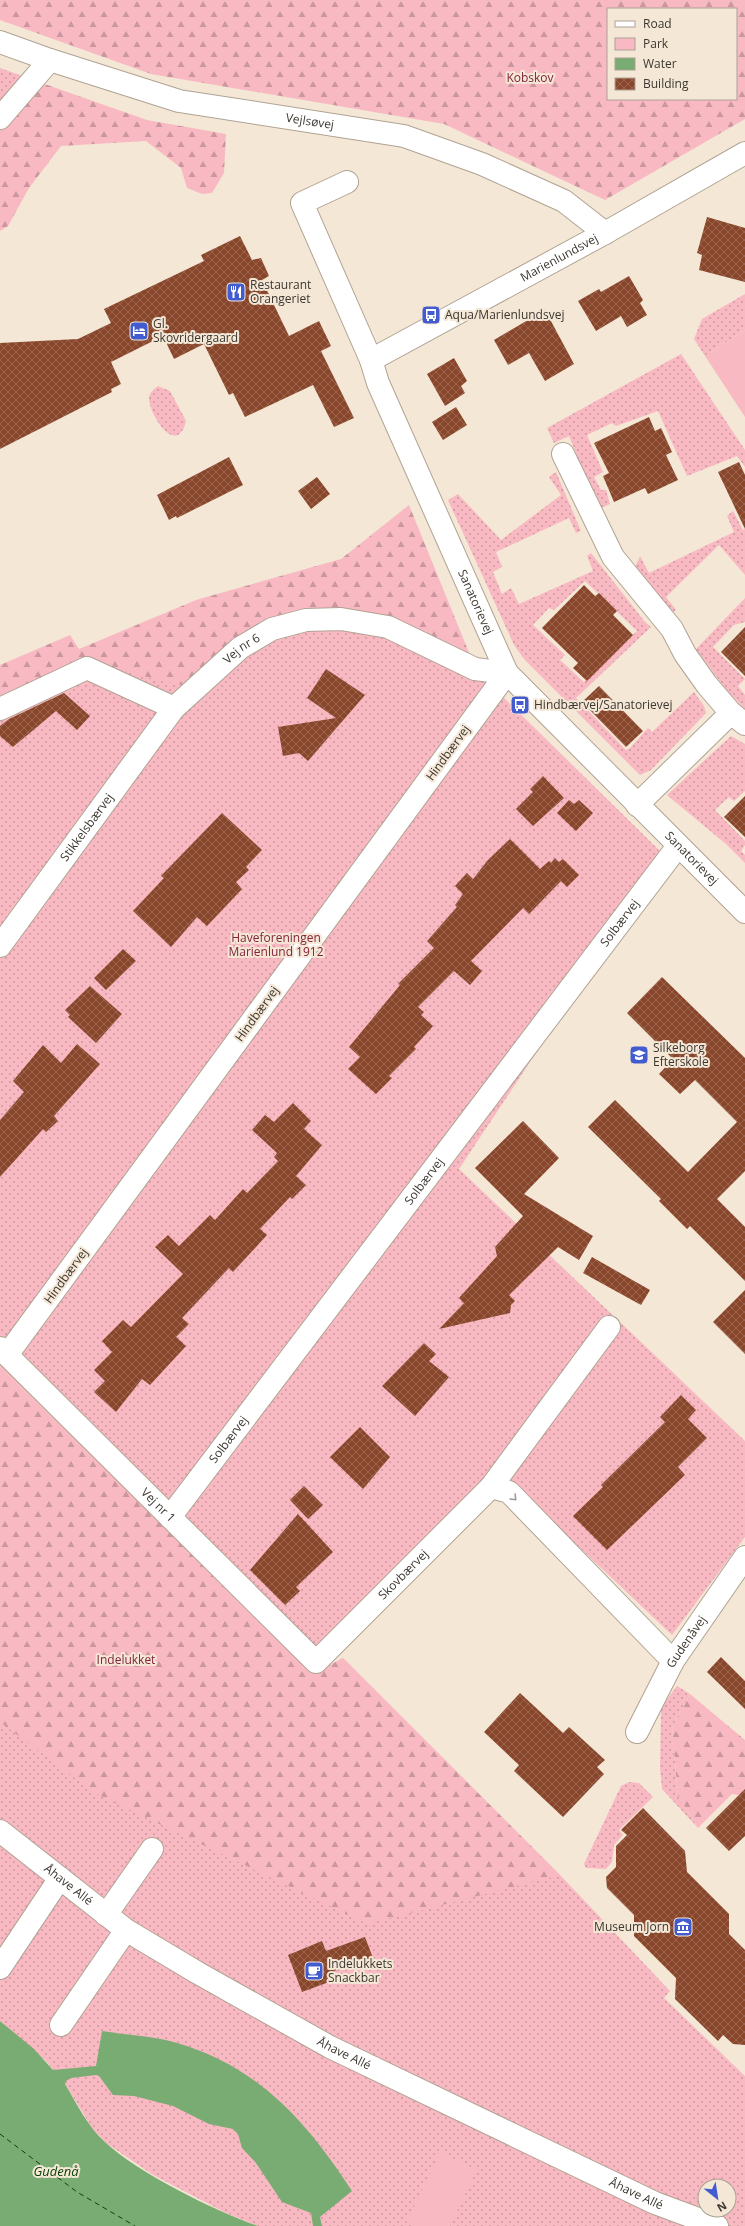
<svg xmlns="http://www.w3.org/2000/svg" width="745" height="2226" font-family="'Open Sans',sans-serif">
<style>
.green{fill:url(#green-dots);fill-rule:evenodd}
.forest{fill:url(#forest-firs);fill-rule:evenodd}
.pitch{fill:#f9b9c2}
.water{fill:#78ac72}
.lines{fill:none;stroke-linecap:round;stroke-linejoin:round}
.ferry{stroke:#0b4307;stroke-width:1;stroke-dasharray:5 4;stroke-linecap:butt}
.building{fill:url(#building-cross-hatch)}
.minor-casing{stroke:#b0a393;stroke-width:24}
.minor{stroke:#fff;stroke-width:22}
.oneway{stroke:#9e9b98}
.labels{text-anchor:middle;stroke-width:4;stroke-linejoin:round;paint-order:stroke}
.park-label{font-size:12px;fill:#83243d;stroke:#f4e7d6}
.street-label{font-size:12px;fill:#3c3730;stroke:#f4e7d6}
.poi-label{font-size:12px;fill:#3c3730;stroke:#f4e7d6;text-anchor:start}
.water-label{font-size:13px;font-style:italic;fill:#0b4307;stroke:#f4e7d6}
</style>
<defs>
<pattern id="green-dots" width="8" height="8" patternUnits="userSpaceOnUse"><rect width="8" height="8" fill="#f9b9c2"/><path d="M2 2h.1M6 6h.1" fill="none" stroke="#cb979e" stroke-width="1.8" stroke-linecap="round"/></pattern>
<pattern id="forest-firs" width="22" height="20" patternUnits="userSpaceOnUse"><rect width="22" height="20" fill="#f9b9c2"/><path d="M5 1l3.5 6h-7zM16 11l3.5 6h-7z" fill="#cb979e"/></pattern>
<pattern id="building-cross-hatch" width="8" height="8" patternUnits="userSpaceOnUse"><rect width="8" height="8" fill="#89462b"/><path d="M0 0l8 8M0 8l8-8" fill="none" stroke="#986550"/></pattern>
</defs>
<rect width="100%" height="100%" fill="#f4e7d6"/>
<path class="green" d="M0 68 39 82 0 126Z
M745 294V330L705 356 694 339 702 319Z
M681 354 745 450V467L737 456 687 476 658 411 616 426 612 423 587 435 603 472 594 477 601 490H606L610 504 599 509 569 436 554 443 547 428Z
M158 386 170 391 186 421C177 458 149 415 149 398 150 392 154 389 158 386Z
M556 472 581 531 576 533 569 518 496 552 502 567 493 572 502 594 511 588 519 604 593 571 587 556 591 553 645 622 651 627 576 698 626 750 630 748 648 728 652 732 694 692 704 706 706 713 651 770 640 775 524 659 514 645 448 500 458 494 501 540 561 495 549 477ZM585 581 637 631 584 682 560 660 565 655 533 625 549 608 554 610Z
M733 511 743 530 745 529V575L719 545 666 597 676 610 673 612 635 567 640 556 649 573 734 532 727 516Z
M745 598V622L734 625 713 647 745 679 738 686 745 695V709L727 691 696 649Z
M321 608 392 620 472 660 496 690 666 857 459 1169 745 1441V1537L672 1635 507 1479 321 1670 343 1658 560 1875 670 1991 664 1998 745 2076V2226H258L226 2213 153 2175 106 2143 92 2128 65 2084 46 2061 0 2021V1374L286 1639 0 1367V701L256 628 286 613ZM705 2186H729V2210H705Z
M731 736 745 744V791L734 801 729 797 715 810 745 841V845L741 851 745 855V863L726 844 667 795Z
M677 1686 690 1694 672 1728 678 1796 698 1828 662 1789 660 1768 661 1710 665 1702Z
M629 1782 639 1783 653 1797 619 1830 623 1835 614 1845 612 1862 606 1869 586 1868 584 1864 621 1786Z"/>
<path class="forest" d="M0 0H745V119L605 200 444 124 151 74 0 20ZM608 9H736V99H608Z
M39 82 147 120 226 134 224 173 212 193 202 194 187 188 181 168 146 141 61 146 29 188 8 226 0 231V127Z
M409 505 472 660 392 620 321 608 286 613 256 628 181 685 89 663 0 701V665L70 635 79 649 196 600 341 559Z
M0 1367 319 1671 343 1658 560 1875 367 1924 95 1793 0 1722Z
M690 1694 745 1740V1796L732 1794 698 1828 678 1796 672 1728Z"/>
<path class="pitch" d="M745 330V417L705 356Z
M440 2152 477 2170 450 2226H413L406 2223Z"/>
<path class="water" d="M0 2021 34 2049 53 2070 96 2066 102 2031C126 2035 154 2036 177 2043 259 2067 307 2122 352 2191L320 2217 322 2226H313L311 2213 282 2202 256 2163 242 2148 238 2134 233 2129 209 2124 173 2106 134 2096 113 2095 99 2076 96 2075 71 2078 66 2081 65 2084C77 2104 88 2127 105 2142 138 2173 215 2211 258 2226H0Z"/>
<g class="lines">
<path class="ferry" d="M0 2134 77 2192 135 2226"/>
</g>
<path class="building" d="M707 217 745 228V282L699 270 702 255 697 253Z
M240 236 252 260 261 258 269 276 262 280 289 336 319 321 331 346 321 351 354 418 334 427 313 385 245 417 233 393 229 395 204 344 174 359 163 336 111 362 121 384 111 389 112 392 0 449V343L78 339 111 323 104 309 204 261 201 255Z
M629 276 643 300 640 303 647 315 627 327 621 316 596 331 578 301 599 289 601 292Z
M545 310 574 364 545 381 529 353 508 365 494 340Z
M454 358 467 381 461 386 465 393 445 406 427 374Z
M456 407 467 425 443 440 432 422Z
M649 417 655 431 661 428 672 452 666 455 678 480 648 494 645 488 614 502 603 476 609 473 594 443Z
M229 457 243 485 177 518 176 516 169 520 157 495Z
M739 462 745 475V529L718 472Z
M317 477 330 494 311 509 298 491Z
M584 585 595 596 599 593 617 611 613 615 633 635 587 681 573 668 578 663 542 628Z
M745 627V676L721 652Z
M326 669 365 695 308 761 299 753 283 756 278 727 336 718 307 698Z
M599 686 643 731 626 747 582 702Z
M64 693 90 716 77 730 56 711 13 747 0 736V726L9 719Z
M543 776 564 798 533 826 516 809 533 792 530 789Z
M745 796V837L724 817Z
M569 800 574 804 579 800 593 813 576 831 557 813Z
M222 813 262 850 246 867 249 870 236 882 242 889 207 926 197 917 171 947 133 911 164 878 161 876Z
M510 839 540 869 549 861 551 863 555 858 559 862 563 859 579 875 567 887 561 881 529 914 523 908 471 961 482 971 470 985 454 971 418 1007 424 1012 421 1015 433 1026 414 1047 416 1049 389 1076 392 1078 376 1094 348 1069 360 1057 349 1047 400 985 398 984 434 948 427 941 457 907 455 905 463 894 455 886 467 873 473 879 488 860Z
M123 949 136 961 106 990 94 978Z
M662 977 745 1058V1171L717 1199 745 1227V1281L690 1226 687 1229 659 1201 661 1199 588 1127 615 1100 688 1172 737 1122 695 1080 680 1094 659 1074 673 1059 627 1013Z
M90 986 122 1014 96 1043 68 1017 70 1015 65 1010Z
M77 1044 100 1064 54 1116 58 1121 46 1132 43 1129 0 1177V1120L24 1092 13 1081 43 1045 61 1063Z
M293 1103 311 1121 304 1129 322 1145 296 1176 306 1185 292 1199 290 1197 260 1229 267 1235 233 1272 229 1268 182 1318 189 1324 176 1337 186 1346 150 1385 142 1379 116 1412 94 1392 105 1381 94 1370 112 1352 102 1341 123 1320 131 1327 183 1274 155 1247 168 1235 179 1246 210 1215 215 1220 243 1189 247 1193 278 1161 274 1157 277 1153 252 1130 265 1115 274 1122Z
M523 1121 559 1158 524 1194 593 1236 579 1260 558 1247 509 1295 515 1301 511 1305 510 1313 439 1329 464 1303 459 1298 497 1256 495 1247 523 1216 475 1168Z
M592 1257 650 1290 641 1305 583 1273Z
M745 1290V1354L713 1322Z
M424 1343 436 1354 429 1361 449 1377 415 1416 382 1386Z
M681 1395 696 1410 688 1419 707 1438 678 1467 685 1475 607 1550 573 1516 603 1487 601 1485 665 1422 660 1417Z
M360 1427 390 1457 363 1489 330 1457Z
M304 1486 323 1505 308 1519 290 1500Z
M298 1514 333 1552 296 1587 300 1591 285 1605 250 1570Z
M721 1657 745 1681V1709L707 1672Z
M520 1693 563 1733 569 1727 605 1760 597 1767 604 1774 563 1817 514 1771 519 1765 484 1732Z
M745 1789V1836L729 1851 706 1828Z
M643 1808 685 1851 687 1872 729 1914V1934L745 1950V2045L733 2044 723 2035 718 2041 675 1999 676 1978 634 1936V1915L607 1888 606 1877 616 1867V1846L627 1835 621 1830Z
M365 1937 373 1958 334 1971 337 1979 302 1992 288 1955 322 1941 326 1951Z"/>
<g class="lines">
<defs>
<g id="minor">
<path id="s1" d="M0 42 50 60 179 101 404 136 482 164 564 201 605 233"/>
<path d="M0 118 50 60"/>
<path id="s2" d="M347 182 302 203 371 360 378 383 507 673 745 912"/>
<path id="s3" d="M371 360 605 233 745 153"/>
<path d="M563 454 613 557 672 629 685 654 707 685 731 713 745 724"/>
<path id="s4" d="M0 709 87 668 174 708 240 648 272 629 306 620 341 619 388 627 475 669 507 673 7 1355"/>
<path d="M637 805 731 713"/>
<path id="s5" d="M0 946 174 708"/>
<path id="s6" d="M0 1348 316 1662 491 1487 609 1327"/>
<path d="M491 1487 509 1492 673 1661"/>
<path id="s7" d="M170 1517 678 846"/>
<path id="s8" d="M637 1732 673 1661 745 1557"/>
<path id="s9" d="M0 1831 126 1930 198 1973 330 2047 655 2203 717 2226"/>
<path d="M106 1915 152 1849"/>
<path d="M0 1968 60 1878"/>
<path d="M61 2025 126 1930"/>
</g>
</defs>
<use href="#minor" class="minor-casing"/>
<use href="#minor" class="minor"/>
</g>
<defs><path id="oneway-chevron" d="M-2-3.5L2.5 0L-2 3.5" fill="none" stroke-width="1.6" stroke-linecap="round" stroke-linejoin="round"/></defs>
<use class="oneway" href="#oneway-chevron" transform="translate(514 1498) rotate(46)"/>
<defs>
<symbol id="restaurant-square" viewBox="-11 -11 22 22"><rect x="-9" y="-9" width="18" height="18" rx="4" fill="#425ccf" stroke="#f4e7d6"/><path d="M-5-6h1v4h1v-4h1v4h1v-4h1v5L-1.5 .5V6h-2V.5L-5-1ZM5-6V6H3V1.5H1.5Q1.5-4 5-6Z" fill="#fff"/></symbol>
<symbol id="bus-square" viewBox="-11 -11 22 22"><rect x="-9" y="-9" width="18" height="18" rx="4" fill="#425ccf" stroke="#f4e7d6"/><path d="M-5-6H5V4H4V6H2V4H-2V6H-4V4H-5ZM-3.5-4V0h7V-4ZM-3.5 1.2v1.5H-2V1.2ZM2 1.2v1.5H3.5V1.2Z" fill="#fff"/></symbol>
<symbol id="hotel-square" viewBox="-11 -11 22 22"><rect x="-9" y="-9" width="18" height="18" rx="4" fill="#425ccf" stroke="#f4e7d6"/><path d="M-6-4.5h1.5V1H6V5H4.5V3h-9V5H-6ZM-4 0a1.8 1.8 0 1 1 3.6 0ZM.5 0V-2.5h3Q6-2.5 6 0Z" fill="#fff"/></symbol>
<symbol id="school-square" viewBox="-11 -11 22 22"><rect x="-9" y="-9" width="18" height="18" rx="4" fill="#425ccf" stroke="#f4e7d6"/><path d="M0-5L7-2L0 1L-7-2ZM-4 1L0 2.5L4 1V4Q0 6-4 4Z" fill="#fff"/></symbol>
<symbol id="museum-square" viewBox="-11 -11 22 22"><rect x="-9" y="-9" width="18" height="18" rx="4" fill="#425ccf" stroke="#f4e7d6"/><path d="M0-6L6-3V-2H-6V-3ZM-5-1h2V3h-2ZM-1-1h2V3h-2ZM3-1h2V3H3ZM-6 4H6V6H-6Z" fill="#fff"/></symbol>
<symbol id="cafe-square" viewBox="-11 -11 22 22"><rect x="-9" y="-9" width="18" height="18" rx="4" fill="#425ccf" stroke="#f4e7d6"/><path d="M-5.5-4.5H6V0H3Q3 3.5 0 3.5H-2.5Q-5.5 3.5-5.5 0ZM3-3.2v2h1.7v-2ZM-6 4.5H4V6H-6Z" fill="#fff"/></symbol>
</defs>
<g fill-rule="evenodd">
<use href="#restaurant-square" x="225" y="281" width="22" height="22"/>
<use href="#bus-square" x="420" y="304" width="22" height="22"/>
<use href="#hotel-square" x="128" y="320" width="22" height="22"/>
<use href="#bus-square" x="509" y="694" width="22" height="22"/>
<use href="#school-square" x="628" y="1044" width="22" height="22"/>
<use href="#museum-square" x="672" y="1916" width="22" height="22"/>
<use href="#cafe-square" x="303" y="1960" width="22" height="22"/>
</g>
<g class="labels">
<g class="park-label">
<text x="530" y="82">Kobskov</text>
<text x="276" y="942">Haveforeningen<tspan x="276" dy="14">Marienlund 1912</tspan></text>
<text x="126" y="1664">Indelukket</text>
</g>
<g class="street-label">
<text dy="4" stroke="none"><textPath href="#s1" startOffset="321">Vejlsøvej</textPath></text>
<text dy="4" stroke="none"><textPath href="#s3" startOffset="214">Marienlundsvej</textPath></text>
<text dy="4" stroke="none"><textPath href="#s2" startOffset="485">Sanatorievej</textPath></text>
<text dy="4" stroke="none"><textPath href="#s4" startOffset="282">Vej nr 6</textPath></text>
<text transform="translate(448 753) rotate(-54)" y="4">Hindbærvej</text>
<text dy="4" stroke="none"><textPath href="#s5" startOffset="147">Stikkelsbærvej</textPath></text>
<text dy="4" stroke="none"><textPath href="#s2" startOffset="824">Sanatorievej</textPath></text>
<text dy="4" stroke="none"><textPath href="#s7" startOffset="745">Solbærvej</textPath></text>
<text transform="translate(257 1014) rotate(-54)" y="4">Hindbærvej</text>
<text dy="4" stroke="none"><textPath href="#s7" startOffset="421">Solbærvej</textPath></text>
<text transform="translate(66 1276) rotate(-54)" y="4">Hindbærvej</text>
<text dy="4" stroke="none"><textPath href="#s7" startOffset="97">Solbærvej</textPath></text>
<text dy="4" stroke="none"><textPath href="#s6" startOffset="223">Vej nr 1</textPath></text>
<text dy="4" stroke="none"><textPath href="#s6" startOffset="569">Skovbærvej</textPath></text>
<text dy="4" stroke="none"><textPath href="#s8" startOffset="103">Gudenåvej</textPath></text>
<text dy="4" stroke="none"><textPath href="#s9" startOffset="87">Åhave Allé</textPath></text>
<text dy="4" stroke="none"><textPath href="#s9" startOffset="411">Åhave Allé</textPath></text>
<text dy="4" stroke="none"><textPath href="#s9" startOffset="735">Åhave Allé</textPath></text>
</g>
<g class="poi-label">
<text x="250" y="289">Restaurant<tspan x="250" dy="14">Orangeriet</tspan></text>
<text x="445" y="319">Aqua/Marienlundsvej</text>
<text x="153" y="328">Gl.<tspan x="153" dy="14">Skovridergaard</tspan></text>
<text x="534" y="709">Hindbærvej/Sanatorievej</text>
<text x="653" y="1052">Silkeborg<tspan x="653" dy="14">Efterskole</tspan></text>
<text x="669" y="1931" text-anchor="end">Museum Jorn</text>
<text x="328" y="1968">Indelukkets<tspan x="328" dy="14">Snackbar</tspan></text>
</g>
<g class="water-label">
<text x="56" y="2176">Gudenå</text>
</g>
</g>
<rect x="607" y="8" width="130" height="92" fill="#f4e7d6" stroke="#aaa194"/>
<rect x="615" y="21" width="20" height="6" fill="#ffffff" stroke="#aaa194"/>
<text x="643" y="28" font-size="12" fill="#3c3730">Road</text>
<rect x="615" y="38" width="20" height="12" fill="#f9b9c2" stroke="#aaa194"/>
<text x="643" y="48" font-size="12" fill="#3c3730">Park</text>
<rect x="615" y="58" width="20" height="12" fill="#78ac72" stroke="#aaa194"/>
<text x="643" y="68" font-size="12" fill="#3c3730">Water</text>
<rect x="615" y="78" width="20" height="12" fill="url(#building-cross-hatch)" stroke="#aaa194"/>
<text x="643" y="88" font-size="12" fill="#3c3730">Building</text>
<g transform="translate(717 2198) rotate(150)"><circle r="19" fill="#f4e7d6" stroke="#aaa194"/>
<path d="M0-3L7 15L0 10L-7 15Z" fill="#425ccf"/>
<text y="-6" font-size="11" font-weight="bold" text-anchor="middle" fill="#3c3730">N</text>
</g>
</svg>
